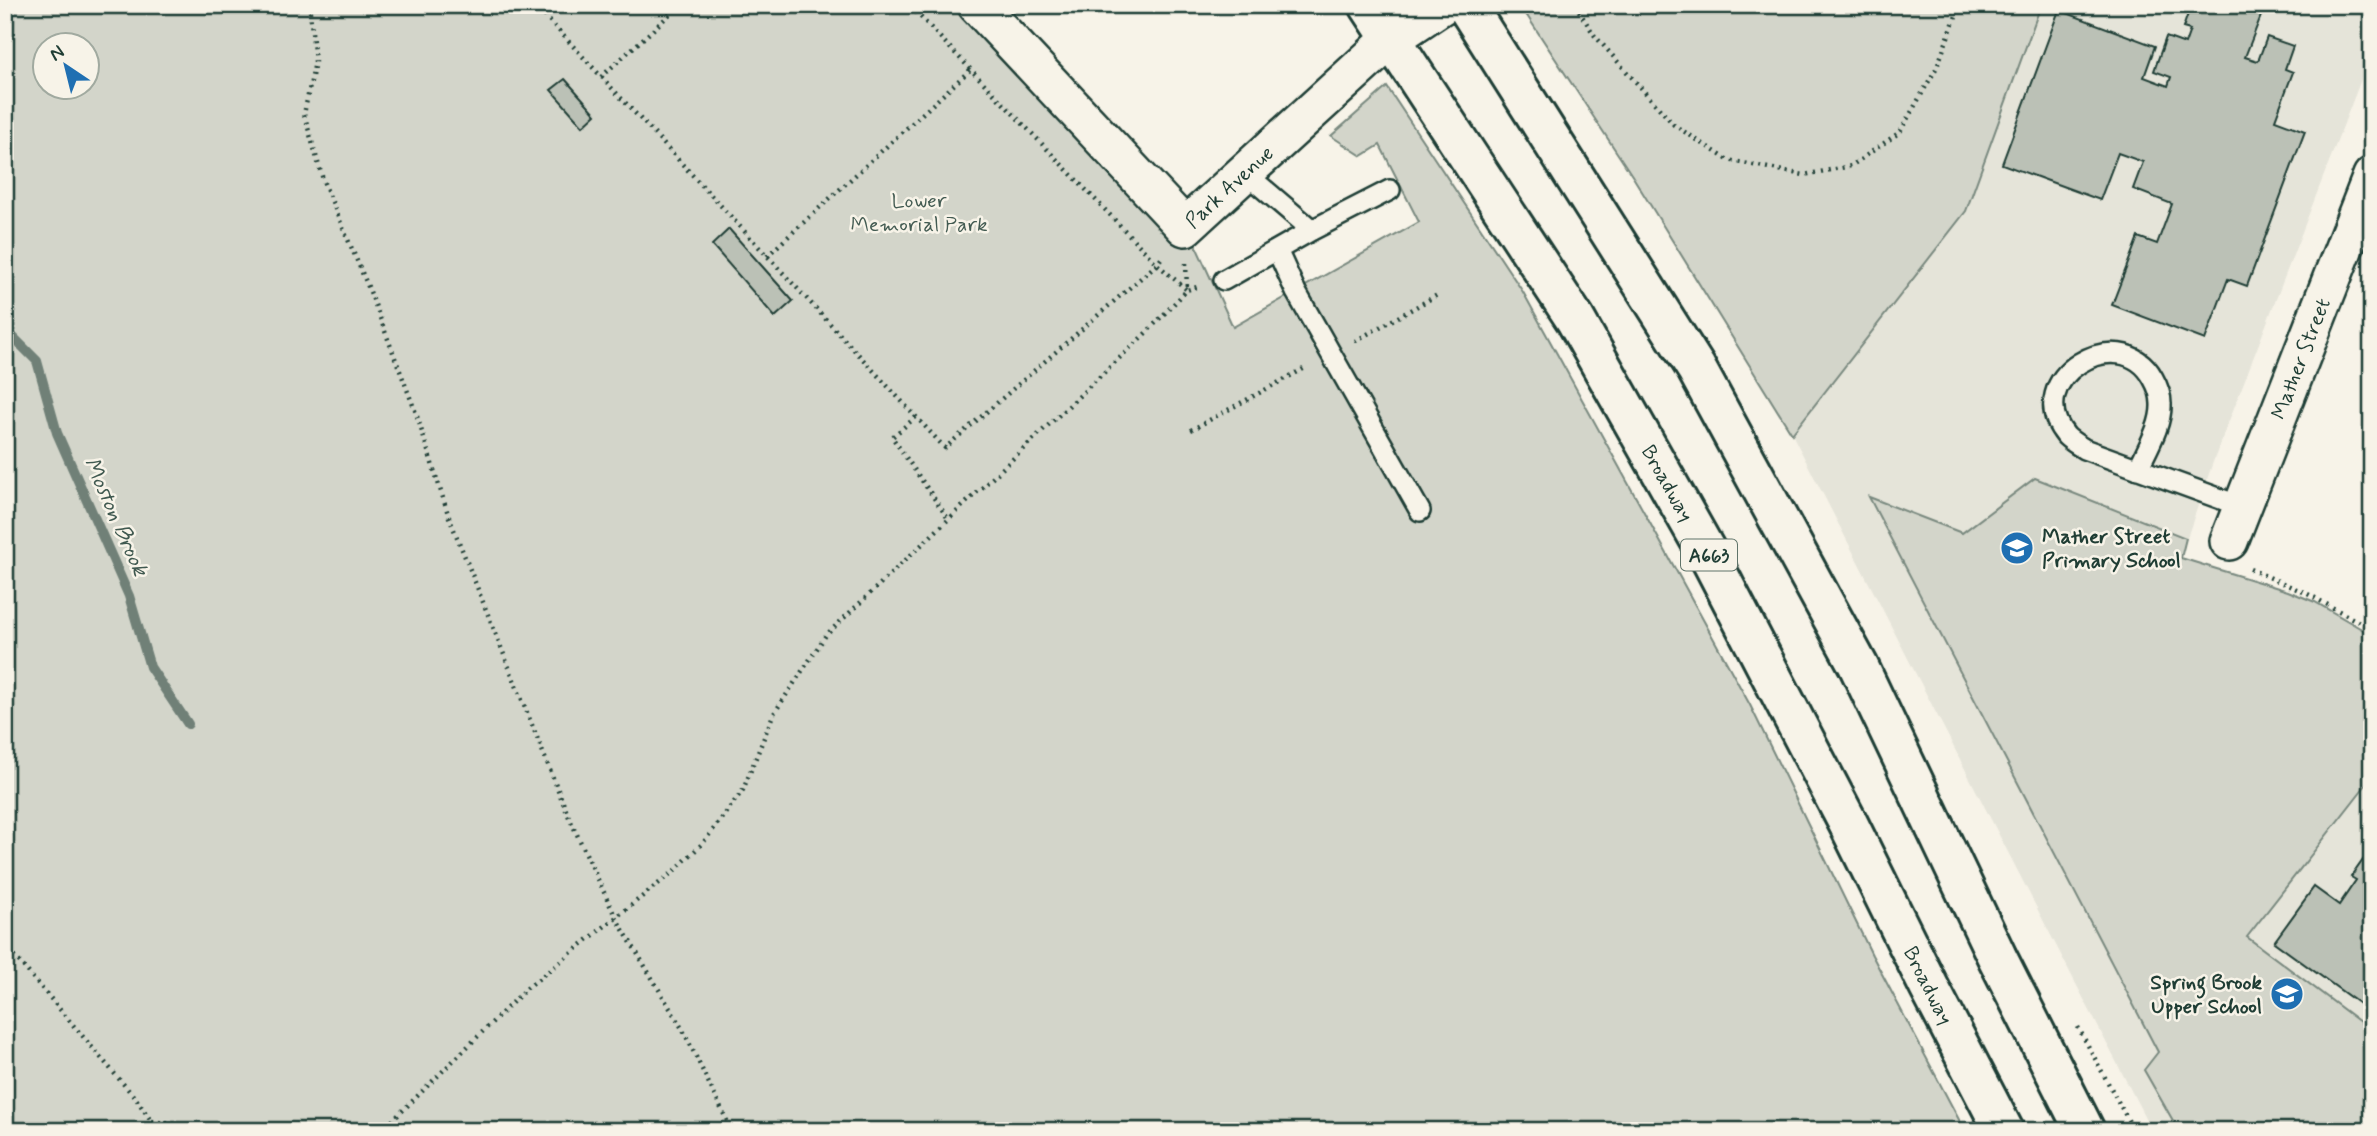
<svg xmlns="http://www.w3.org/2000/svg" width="2377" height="1136" font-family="Mynerve,sans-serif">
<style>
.built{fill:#e5e4d9}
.green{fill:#d3d5ca;stroke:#79897f;stroke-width:2;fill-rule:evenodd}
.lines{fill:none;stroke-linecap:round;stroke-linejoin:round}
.stream{stroke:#6f8077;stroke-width:10}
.building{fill:#bbc1b6;stroke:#1f3d34;stroke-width:2}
.lane-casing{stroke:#1f3d34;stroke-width:24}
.street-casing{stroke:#1f3d34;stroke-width:42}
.highway-casing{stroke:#1f3d34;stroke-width:44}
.path{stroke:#1f3d34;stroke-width:4.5;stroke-dasharray:2 5;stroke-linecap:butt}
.lane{stroke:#f7f3e8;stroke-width:19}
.street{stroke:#f7f3e8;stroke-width:37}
.highway{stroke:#f7f3e8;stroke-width:38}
.labels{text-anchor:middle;stroke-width:5;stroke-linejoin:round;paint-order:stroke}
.shield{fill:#f7f3e8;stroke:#60746a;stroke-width:2}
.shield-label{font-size:19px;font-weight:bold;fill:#1f3d34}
.street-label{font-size:21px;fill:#1f3d34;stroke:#f7f3e8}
.park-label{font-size:21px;fill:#435b52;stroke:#f7f3e8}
.poi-label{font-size:21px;font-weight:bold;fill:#1f3d34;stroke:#f7f3e8;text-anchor:start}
.water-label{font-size:23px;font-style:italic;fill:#405950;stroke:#f7f3e8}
</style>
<rect width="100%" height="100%" fill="#f7f3e8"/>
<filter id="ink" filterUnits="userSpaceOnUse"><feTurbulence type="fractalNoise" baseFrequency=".0143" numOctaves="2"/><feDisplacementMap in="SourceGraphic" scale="14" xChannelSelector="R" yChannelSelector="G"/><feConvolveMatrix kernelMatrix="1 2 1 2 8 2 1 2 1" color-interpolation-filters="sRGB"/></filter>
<g filter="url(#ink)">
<path class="built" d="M2041 5H2372V51L2213 462 2180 558 2288 591 2315 602 2372 635V1131H2152L1792 434 1966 211Z"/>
<path class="green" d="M5 5H990L1161 180 1196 246 1233 327 1419 222 1380 145 1362 156 1331 136 1387 87 1523 292 1750 705 1872 955 1965 1131H5ZM46 46H88V88H46Z
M1520 5H2041L1966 211 1792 434 1633 177Z
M2035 478 2186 538 2181 558 2288 591 2315 602 2372 635V777L2247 937 2372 1031V1131H2179L2144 1070 2158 1052 1869 497 1962 533Z"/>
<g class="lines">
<path class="stream" d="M5 329 37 361 57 433 129 596 150 667 188 724"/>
</g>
<path class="building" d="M2191 5H2258L2264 8 2245 57 2258 61 2267 37 2293 46 2285 69 2293 72 2275 120 2305 131 2247 286 2228 279 2205 340 2112 305 2138 237 2157 244 2172 204 2133 189 2143 162 2118 153 2100 200 2002 164 2059 10 2155 46 2144 77 2168 86 2171 77 2154 71 2166 37 2185 44 2190 30 2183 28Z
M565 79 596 114 583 126 551 90Z
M729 229 793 301 775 317 712 245Z
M2363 860 2368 864 2372 860V1013L2274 942 2314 887 2339 905 2356 880 2351 877Z"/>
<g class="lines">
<defs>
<path id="lane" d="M1244 172 1312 230
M1277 250 1296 292 1420 511
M1224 280 1312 230 1390 190
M2138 469C2147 449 2162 425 2161 404 2161 395 2157 385 2153 378 2120 318 2019 379 2066 436 2071 441 2078 445 2084 449L2243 507"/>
<g id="street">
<path id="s1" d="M977 5 1185 227 1391 39 1442 5"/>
<path id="s2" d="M2229 541 2372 176"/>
</g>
<g id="highway">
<path id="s3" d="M1369 5 1575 319 1710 558 1848 823 1929 987 2004 1131"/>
<path d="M1466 5 1696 368 1858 665 1997 957 2085 1131"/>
</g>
</defs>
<use href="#lane" class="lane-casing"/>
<use href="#street" class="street-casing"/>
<use href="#highway" class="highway-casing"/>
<path class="path" d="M307 5 310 12 315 62 304 114 324 183 369 289 416 413 449 517 568 815 615 916 683 1030 732 1131
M535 5 945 448 1157 264 1163 256
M1575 5 1595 36 1674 125 1728 160 1804 175 1851 166 1900 132 1937 67 1960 5
M601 77 680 5
M767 256 970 70
M1186 263 1187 290 1197 287
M1355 341 1439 294
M916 417 892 437 949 520
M1191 430 1307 367
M2250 569 2306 593 2372 629
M5 945 137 1100 158 1131
M2078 1027 2134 1131
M152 1121 217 1131
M382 1131 527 988 673 872 703 843 743 790 773 715 826 635 1147 332 1187 290 1157 264 909 5"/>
<use href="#lane" class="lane"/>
<use href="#street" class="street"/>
<use href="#highway" class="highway"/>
</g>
</g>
<defs>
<symbol id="school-disc" viewBox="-11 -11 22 22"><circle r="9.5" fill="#1f6fb2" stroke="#f7f3e8"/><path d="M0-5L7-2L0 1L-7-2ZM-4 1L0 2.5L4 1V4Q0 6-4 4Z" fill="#fff"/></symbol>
</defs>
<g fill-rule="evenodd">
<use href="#school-disc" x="1998" y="529" width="38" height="38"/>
<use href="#school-disc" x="2268" y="975" width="38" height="38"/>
</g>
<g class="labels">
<rect class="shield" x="1681" y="539.5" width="56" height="31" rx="5"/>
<g class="shield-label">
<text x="1709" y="562">A663</text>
</g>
<g class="street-label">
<text dy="7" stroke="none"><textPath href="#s1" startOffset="364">Park Avenue</textPath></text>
<text dy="7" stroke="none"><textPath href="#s2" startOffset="196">Mather Street</textPath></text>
<text dy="7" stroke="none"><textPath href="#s3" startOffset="564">Broadway</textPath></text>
<text dy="7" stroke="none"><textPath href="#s3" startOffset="1130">Broadway</textPath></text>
</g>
<g class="park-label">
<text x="919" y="207">Lower<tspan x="919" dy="24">Memorial Park</tspan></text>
</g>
<g class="poi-label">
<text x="2042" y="543">Mather Street<tspan x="2042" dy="24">Primary School</tspan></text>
<text x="2262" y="989" text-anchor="end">Spring Brook<tspan x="2262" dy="24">Upper School</tspan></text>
</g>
<g class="water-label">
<text transform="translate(117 516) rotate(66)" y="8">Moston Brook</text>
</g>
</g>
<rect width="2377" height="1136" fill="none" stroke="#f7f3e8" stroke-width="28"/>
<rect x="14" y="14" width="2349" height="1108" fill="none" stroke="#1f3d34" stroke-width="2.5" filter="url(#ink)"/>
<g transform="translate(66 66) rotate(325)"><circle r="33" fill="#f7f3e8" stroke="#a1aaa0" stroke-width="2"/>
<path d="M0-5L12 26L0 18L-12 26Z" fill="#1f6fb2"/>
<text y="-10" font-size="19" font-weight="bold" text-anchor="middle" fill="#1f3d34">N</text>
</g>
</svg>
